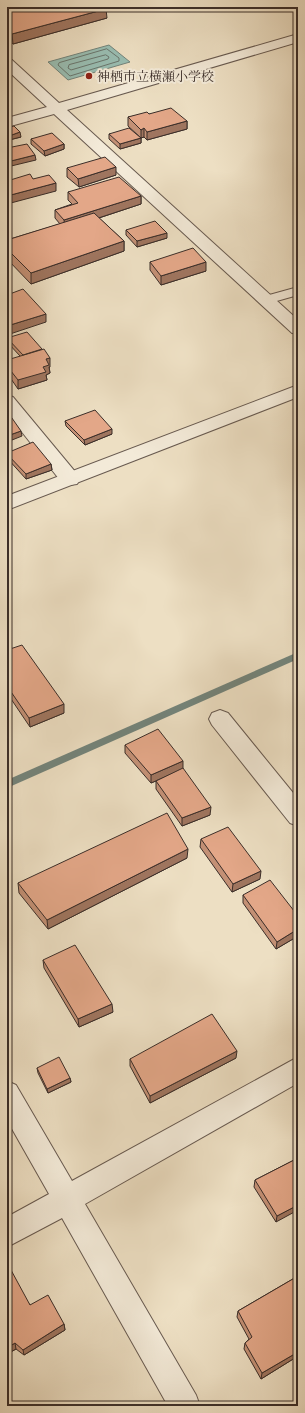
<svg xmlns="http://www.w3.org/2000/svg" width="305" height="1413" font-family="'Sorts Mill Goudy','Noto Serif JP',serif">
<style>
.water{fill:#99bdb1;stroke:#73847b}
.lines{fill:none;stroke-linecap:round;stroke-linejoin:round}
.shore{stroke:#6a766d;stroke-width:1}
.stream{fill:#73847b;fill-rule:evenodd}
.service-casing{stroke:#685a50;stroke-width:2}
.minor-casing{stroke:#685a50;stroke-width:2}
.tertiary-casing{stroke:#685a50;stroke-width:2}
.service{fill:#f3ead8;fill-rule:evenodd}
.minor{fill:#f3ead8;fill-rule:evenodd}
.tertiary{fill:#f3ead8;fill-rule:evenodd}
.wall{fill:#c39075;stroke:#3b2e29}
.shaded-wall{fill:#9f755f;stroke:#3b2e29}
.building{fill:#e3a788;stroke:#3b2e29}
.poi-dot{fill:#8f2418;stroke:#f3ead8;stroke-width:1.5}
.labels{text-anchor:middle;stroke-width:4;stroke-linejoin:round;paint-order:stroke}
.far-poi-label{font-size:13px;fill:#3b2e29;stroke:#f3ead8;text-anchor:start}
</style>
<rect width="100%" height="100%" fill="#eddfc3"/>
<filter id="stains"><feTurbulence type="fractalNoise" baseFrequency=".005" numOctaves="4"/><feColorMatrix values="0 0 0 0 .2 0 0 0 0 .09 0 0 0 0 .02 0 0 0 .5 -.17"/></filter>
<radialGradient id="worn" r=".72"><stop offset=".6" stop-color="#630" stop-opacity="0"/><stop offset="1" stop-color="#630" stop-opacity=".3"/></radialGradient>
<path class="water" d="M109 45 130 62 68 80 48 62Z"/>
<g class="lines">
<path class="shore" d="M107 49 119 58V61L70 76 58 65 59 63Z
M106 55 109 57 108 59 71 70 68 68 69 65Z"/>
<path class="stream" d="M298 652V659L7 788V780Z"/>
<defs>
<path id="service" d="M298 287V295L266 304 260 300 262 297Z"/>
<path id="minor" d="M7 395 13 397 77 474 80 479 77 484 70 485 63 484 7 413Z
M220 710 228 713 298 799V826L290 823 212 725 209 719 212 713Z"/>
<path id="tertiary" d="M298 34V42L67 110 298 320V334L292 333 54 114 7 127V118L47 107 7 70V59L12 60 59 103Z
M298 385V397L7 510V496Z
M298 1057V1083L85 1204 196 1395 200 1406H168L62 1218 7 1247V1217L49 1194 7 1120V1081L16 1085 72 1181Z"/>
</defs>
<use href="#service" class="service-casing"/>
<use href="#minor" class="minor-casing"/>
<use href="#tertiary" class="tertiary-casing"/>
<use href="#service" class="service"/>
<use href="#minor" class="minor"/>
<use href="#tertiary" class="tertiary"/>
</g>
<path class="wall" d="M7 7 107 18 13 44 7 39Z
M149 114 187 121V129L147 140 144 137 141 138 128 126V117Z
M7 128 21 137 9 140 7 137Z
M109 134 141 138V143L120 149 109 139Z
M31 139 64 144V149L45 156 31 144Z
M67 168 116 175 79 187 67 177Z
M68 192 141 196V204L99 218 124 241V251L31 284 7 259V240L60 224 55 218V210L72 204 68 200Z
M126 230 167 238 137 247 126 235Z
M150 262 206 271 161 285 150 270Z
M7 338 50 367H49L50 373 46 375 47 380 18 389 7 373V366L20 356 8 343Z
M65 421 112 434 85 445 66 426Z
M7 453 51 464 52 470 26 479 7 458Z
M7 650 64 713 30 727 7 693Z
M125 745 183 769 210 815 182 826 156 789V781L151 783 125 753Z
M201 839 260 879 232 892 200 847Z
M187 858 48 929 19 893 18 883Z
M243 895 298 916V936L276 949 243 903Z
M43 960 113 1012 79 1027 44 968Z
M298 963V974L296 971 297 964Z
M236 1058 150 1103 130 1066V1059Z
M37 1068 70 1078 71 1082 48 1093 38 1073Z
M298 1158 276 1222 254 1187 255 1180Z
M7 1273 30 1305 64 1324 65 1330 24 1355 16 1349 7 1354Z
M298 1276V1356L261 1379 244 1349 245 1343 249 1339 237 1317 238 1311Z"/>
<path class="shaded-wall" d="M106 9 107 18 13 44 12 34Z
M187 121V129L147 140V132Z
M144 128V137L141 138V130Z
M20 132 21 137 9 140V136Z
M141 138V143L120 149V144Z
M64 144V149L45 156 44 151Z
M35 155 36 160 7 167V162Z
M116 167V175L79 187 78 179Z
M56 183V191L7 204V196Z
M141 196V204L65 229 64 220Z
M167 233V238L137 247V241Z
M124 241V251L31 284V273Z
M206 262V271L161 285V276Z
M46 314V322L7 335V326Z
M50 358V367H49L50 373 46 375 47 380 18 389V380L43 367 46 359Z
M112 429V434L85 445 84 440Z
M21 431 22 436 7 442V436Z
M51 464 52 470 26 479V474Z
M64 704V713L30 727 29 718Z
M183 761V769L151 783V775Z
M211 807 210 815 182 826V818Z
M188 849 187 858 48 929 47 920Z
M261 871 260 879 232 892 233 884Z
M298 929V936L276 949 277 942Z
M112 1004 113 1012 79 1027 78 1019Z
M237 1051 236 1058 150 1103V1096Z
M70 1078 71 1082 48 1093 47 1089Z
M298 1205V1210L276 1222 277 1216Z
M64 1324 65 1330 24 1355 23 1350Z
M15 1343 16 1349 7 1354V1348Z
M298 1352V1356L261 1379 262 1373Z"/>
<path class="building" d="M7 7H104L106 9 12 34 7 30Z
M171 108 187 121 147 132 144 128 141 130 128 117 147 112 149 114Z
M14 126 20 132 9 136 7 133V128Z
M129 128 141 138 120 144 109 134Z
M52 133 64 144 44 151 31 139Z
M27 144 35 155 7 162V148Z
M105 157 116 167 78 179 67 168Z
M30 174 33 179 49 175 56 183 7 196V181Z
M119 177 141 196 64 220 55 210 78 203 68 192Z
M94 213 124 241 31 273 7 249V240Z
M155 221 167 233 137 241 126 230Z
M193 248 206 262 161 276 150 262Z
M23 289 46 314 7 326V295Z
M27 332 42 349 23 355 7 338Z
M44 349 50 358 46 359 49 365 43 367 46 372 18 380 7 366V360Z
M95 410 112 429 84 440 65 421Z
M7 411 21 431 7 436Z
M33 442 51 464 26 474 7 454V453Z
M22 645 64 704 29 718 7 686V650Z
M158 729 183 761 151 775 125 745Z
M183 768 211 807 182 818 156 781Z
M167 813 188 849 47 920 18 883Z
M228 827 261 871 233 884 201 839Z
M270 880 298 916V929L277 942 243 895Z
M75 945 112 1004 78 1019 43 960Z
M212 1014 237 1051 150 1096 130 1059Z
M59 1057 70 1078 47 1089 37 1068Z
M298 1158V1205L277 1216 255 1180Z
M11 1270 30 1305 48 1295 64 1324 23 1350 15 1343 7 1348V1273Z
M298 1276V1352L262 1373 245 1343 252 1337 238 1311Z"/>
<circle class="poi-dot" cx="89" cy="76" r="4"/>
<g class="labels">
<g class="far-poi-label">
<text x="97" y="81">神栖市立横瀬小学校</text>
</g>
</g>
<rect width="305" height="1413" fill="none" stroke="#eddfc3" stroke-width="24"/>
<rect x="8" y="8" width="289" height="1397" fill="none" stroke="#3b2e29" stroke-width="2"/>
<rect x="12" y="12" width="281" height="1389" fill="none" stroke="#3b2e29"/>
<rect width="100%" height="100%" filter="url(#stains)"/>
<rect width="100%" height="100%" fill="url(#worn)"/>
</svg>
